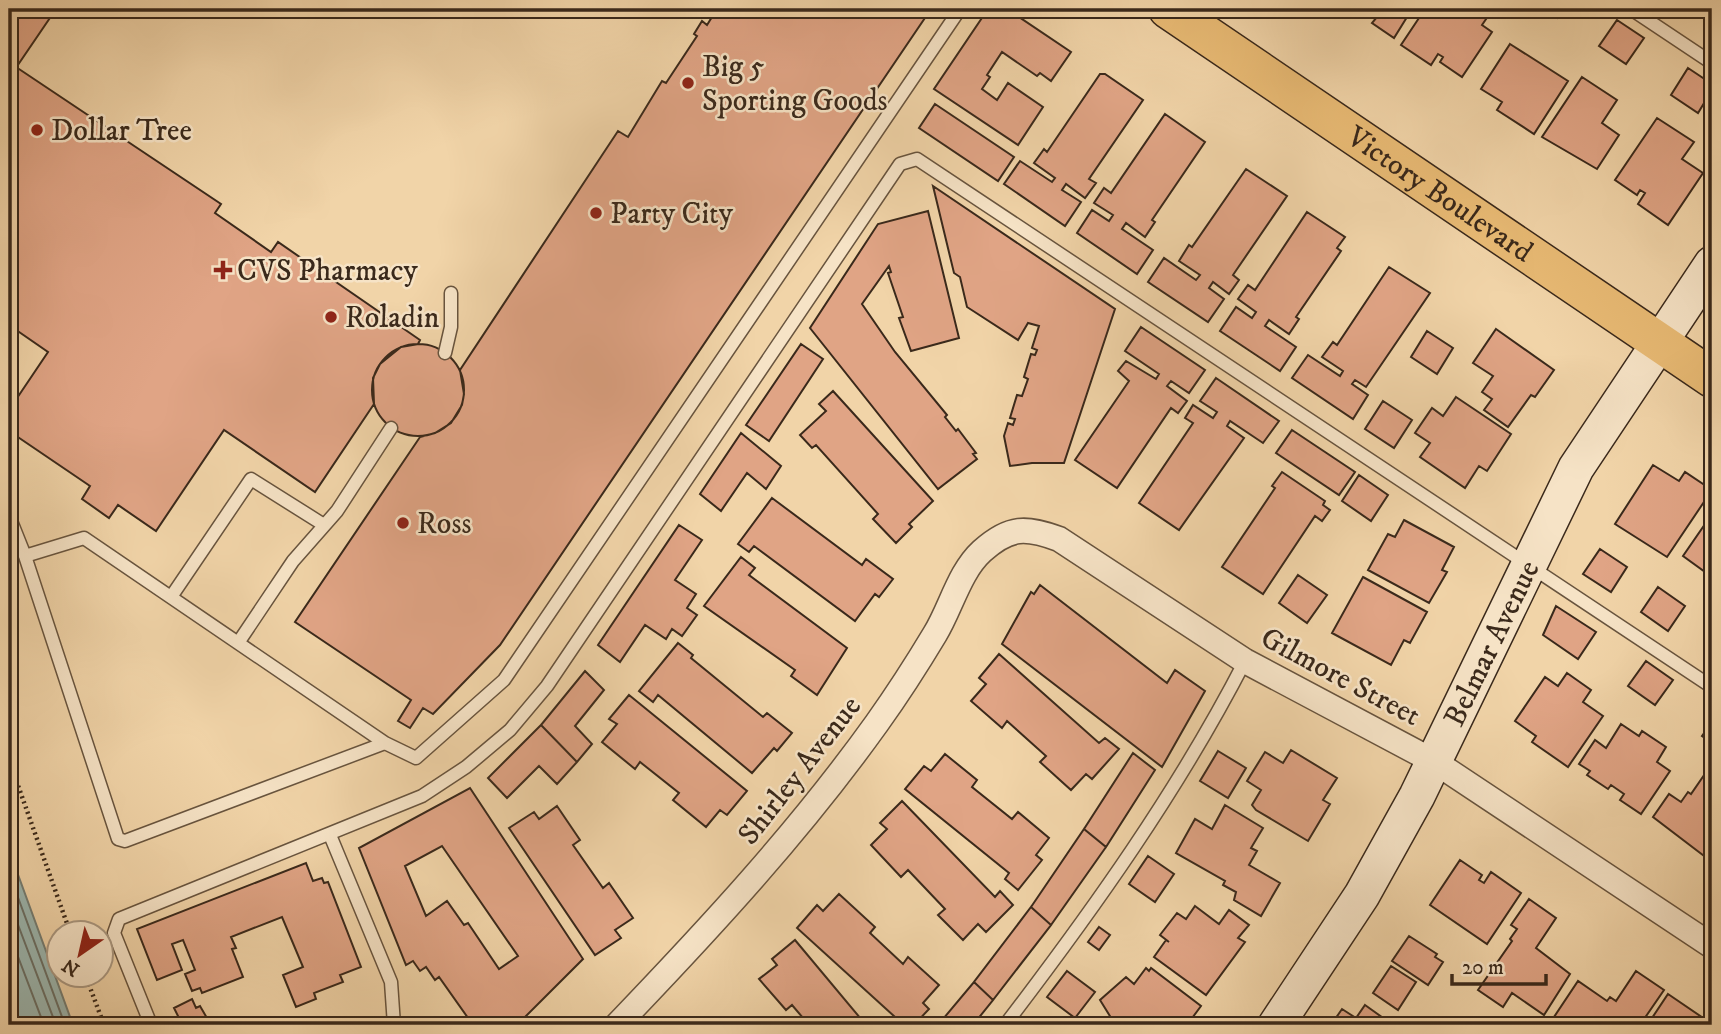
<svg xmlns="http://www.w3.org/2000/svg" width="1721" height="1034" font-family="'IM FELL DW Pica',serif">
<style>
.water{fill:#9cb7b0;stroke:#757e74;stroke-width:2}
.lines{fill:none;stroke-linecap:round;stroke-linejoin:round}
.shore{stroke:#6b7066;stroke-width:2}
.building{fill:#e0a485;stroke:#3a291b;stroke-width:2;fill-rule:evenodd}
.lane-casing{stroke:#68543e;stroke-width:15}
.street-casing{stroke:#68543e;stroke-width:27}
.secondary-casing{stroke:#3a291b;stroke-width:38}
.primary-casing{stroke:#3a291b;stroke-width:41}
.path{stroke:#3a291b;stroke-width:4.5;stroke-dasharray:2 3.5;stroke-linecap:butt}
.lane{stroke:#f6e3c6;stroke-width:12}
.street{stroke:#f6e3c6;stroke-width:24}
.secondary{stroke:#f6e3c6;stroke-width:35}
.primary{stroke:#e8ba74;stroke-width:38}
.poi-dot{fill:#8f2418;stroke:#f6e3c6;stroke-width:2.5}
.labels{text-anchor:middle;stroke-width:5;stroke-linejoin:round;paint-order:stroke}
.poi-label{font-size:30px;fill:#3a291b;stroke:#f6e3c6;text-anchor:start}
.street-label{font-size:30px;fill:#3a291b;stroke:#f6e3c6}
</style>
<rect width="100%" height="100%" fill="#f1d4a8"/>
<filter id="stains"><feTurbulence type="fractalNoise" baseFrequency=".00286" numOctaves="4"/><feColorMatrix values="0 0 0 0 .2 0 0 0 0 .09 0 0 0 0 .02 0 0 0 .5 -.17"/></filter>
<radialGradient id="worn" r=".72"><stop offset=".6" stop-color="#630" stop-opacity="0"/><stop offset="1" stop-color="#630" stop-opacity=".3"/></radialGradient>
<path class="water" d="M9 850 73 1025H9Z"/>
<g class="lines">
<path class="shore" d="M9 873 65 1025
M9 901 56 1025
M9 933 44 1025"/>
</g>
<path class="building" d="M9 9H56L9 78Z
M717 9H931L500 645 433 714 423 708 410 728 398 721 411 700 295 622 420 437 435 433 451 423 462 405 464 394 460 370 618 131 628 137 662 81 666 83 697 36 694 34 702 21 707 25Z
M988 9H1007L1071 52 1051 81 1040 73 1037 76 1002 52 987 75 990 77 982 89 997 100 1008 83 1043 107 1018 145 934 89Z
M1365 9H1412L1394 38 1372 23 1377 17Z
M1425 9H1493L1482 25 1492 32 1462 77 1440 62 1443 57 1438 54 1431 65 1401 45Z
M1543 9H1564L1557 18Z
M1617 20 1644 38 1626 64 1599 46Z
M1510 44 1568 81 1534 134 1497 110 1502 102 1481 89Z
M16 67 221 204 215 213 271 252 278 242 420 340 418 344 401 347 380 364 373 378 374 404 315 492 224 430 156 531 118 505 109 518 82 499 90 486 9 431V410L48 352 9 325V78Z
M1688 68 1712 84V90L1698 113 1671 95Z
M1100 74H1105L1143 100 1089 179 1096 183 1085 198 1066 184 1062 190 1081 202 1065 226 1004 184 1020 161 1052 182 1055 178 1034 163 1044 149 1047 152Z
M1582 77 1617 100 1602 123 1619 135 1597 169 1542 137Z
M935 104 1014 157 998 181 919 128Z
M1165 114 1205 142 1152 220 1155 222 1145 237 1126 223 1122 229 1153 250 1137 274 1077 233 1092 210 1109 221 1113 215 1094 203 1104 188 1111 193Z
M1657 118 1694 142 1682 159 1703 173 1668 225 1638 204 1645 193 1640 190 1637 195 1615 180Z
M1246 169 1287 196 1233 275 1239 280 1229 294 1213 282 1209 288 1224 299 1208 322 1148 282 1164 258 1196 280 1200 275 1179 261 1189 245 1192 247Z
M933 186 1115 309 1064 463H1032L1010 466 1004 436 1008 423 1013 425 1015 419 1010 418 1017 395 1022 396 1028 379 1024 377 1031 354 1035 355 1037 350 1032 348 1039 326 1028 323 1018 340 967 307 960 277 954 273Z
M928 211 959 338 911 351 899 318 903 317 888 273 891 272 889 266 862 304 895 352 947 415 945 417 956 431 958 429 976 453 973 454 977 459 938 489 810 328 878 224Z
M1307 212 1345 237 1337 248 1341 251 1296 317 1299 319 1289 334 1269 320 1265 326 1296 347 1280 371 1220 331 1236 307 1252 318 1256 312 1238 299 1248 285 1255 290Z
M1389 267 1430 293 1366 387 1355 380 1352 384 1368 395 1353 419 1292 378 1308 355 1340 376 1343 371 1322 357 1333 342 1337 345Z
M1141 327 1205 370 1189 393 1171 381 1167 386 1187 401 1178 413 1171 408 1117 488 1075 460 1129 381 1118 371 1126 361 1156 379 1159 374 1125 351Z
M1496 329 1554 370 1535 397 1531 395 1508 427 1484 410 1492 399 1482 392 1493 376 1473 363Z
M1427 331 1453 348 1437 374 1411 357Z
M801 344 823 359 769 441 746 425Z
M372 390a46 46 0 1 1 92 0a46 46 0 1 1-92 0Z
M1216 378 1279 421 1263 443 1230 421 1227 426 1244 438 1179 530 1139 503 1193 423 1185 418 1193 405 1213 418 1217 412 1200 401Z
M833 391 933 501 909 524 912 527 896 543 873 519 878 514 816 445 812 448 800 435 826 411 819 404Z
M1456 397 1511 434 1487 471 1479 466 1465 488 1420 457 1430 443 1415 433 1432 408 1443 416Z
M1383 401 1412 420 1394 448 1365 429Z
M1292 430 1355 472 1339 495 1276 453Z
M741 433 781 466 766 489 747 473 721 511 700 494Z
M1653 465 1679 481 1685 472 1712 490 1667 557 1615 524Z
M1282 472 1325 501 1323 505 1330 510 1322 521 1315 516 1263 594 1222 567 1275 488 1272 486Z
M1359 475 1388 495 1371 521 1342 501Z
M772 498 862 565 866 559 893 579 879 597 875 594 855 621 754 546 749 552 738 544Z
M1712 514V577L1683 556Z
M1404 520 1454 547 1442 570 1447 572 1429 603 1368 570 1388 534 1395 537Z
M679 525 702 540 675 580 696 594 687 608 697 615 682 636 672 629 666 639 645 625 620 662 598 645Z
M1600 549 1627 567 1611 592 1583 574Z
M741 557 755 568 749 575 847 648 817 695 791 676 795 670 704 606Z
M1298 575 1327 595 1307 623 1279 603Z
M1363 577 1427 612 1410 643 1404 640 1391 665 1332 633Z
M1040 585 1167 683 1175 670 1205 691 1162 767 1002 644 1031 592 1034 594Z
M1658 587 1685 606 1668 631 1641 612Z
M1556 606 1596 632 1578 659 1543 635Z
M678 643 693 655 691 658 763 717 767 713 792 733 777 751 774 748 752 773 658 695 653 702 639 691Z
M999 654 1099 743 1105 738 1119 749 1092 779 1086 774 1071 790 1040 762 1046 756 1007 721 1002 728 971 701 986 684 979 678Z
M1646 661 1673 680 1655 705 1628 686Z
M585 671 604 690 575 726 592 744 577 762 541 725Z
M1567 673 1591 690 1583 702 1603 716 1568 767 1532 742 1536 736 1515 721 1545 677 1558 686Z
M629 695 747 791 727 815 720 810 706 827 673 800 679 793 640 762 635 769 602 742 617 724 609 719Z
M1712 722V743L1702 736Z
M1621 724 1639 736 1642 731 1666 747 1657 762 1670 771 1641 814 1620 800 1624 794 1611 785 1608 789 1587 775 1590 771 1579 764 1595 740 1606 748Z
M541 725 577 762 557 784 539 766 507 798 488 778Z
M1291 750 1337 778 1323 800 1330 804 1308 841 1256 810 1252 805 1261 790 1247 781 1265 752 1283 763Z
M1218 751 1246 768 1228 798 1200 781Z
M1133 753 1155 770 1106 847 1084 829Z
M945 754 977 780 972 787 1012 819 1018 812 1049 838 1036 855 1042 860 1018 890 1005 879 1009 873 905 789 924 766 931 771Z
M1711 765 1712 766V862L1653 817 1669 794 1681 802 1688 792 1691 794Z
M470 788 583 959 517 1025H473L439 977 435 980 426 967 420 971 413 961 406 965 359 848ZM442 846 518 956 499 969 468 923 464 925 447 901 426 916 405 866Z
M902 801 995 897 1000 891 1013 905 986 932 978 924 963 940 938 915 945 909 908 870 901 877 871 845 887 829 880 823Z
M1225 805 1263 828 1251 848 1257 851 1249 865 1280 883 1261 916 1234 900 1236 892 1223 885 1225 881 1176 853 1195 819 1212 829Z
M557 806 580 840 573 845 603 888 609 883 633 918 615 930 621 938 595 955 509 828 534 812 539 819Z
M1084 829 1106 847 1051 925 1031 907Z
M1148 856 1174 874 1155 902 1129 884Z
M1460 860 1482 875 1479 880 1484 883 1491 872 1521 893 1487 944 1430 905Z
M306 863 313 881 322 878 324 883 328 882 361 967 340 975 343 982 314 993 316 999 296 1007 283 975 303 967 282 917 231 937 236 948 232 949 243 977 202 993 200 988 192 991 185 974 195 970 183 940 172 944 182 970 157 980 137 929Z
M839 894 875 927 870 933 903 964 908 957 939 985 923 1003 929 1009 914 1025H891L895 1017 797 928 817 905 823 911Z
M1529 899 1556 918 1536 948 1570 974 1544 1015 1512 993 1503 1007 1478 990 1512 941 1510 939 1517 929 1511 925Z
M1195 906 1219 924 1229 910 1249 925 1238 938 1245 942 1206 995 1154 957 1166 940 1169 942 1160 935 1177 913 1186 919Z
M1031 907 1051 925 993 1000 974 982Z
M1099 927 1110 935 1099 950 1088 942Z
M1409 936 1437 954 1435 957 1443 962 1428 985 1392 961Z
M795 940 866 1025H809L792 1005 786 1010 759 979 777 965 772 959Z
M1391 966 1416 982 1398 1010 1373 993Z
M1146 968 1149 971 1151 968 1201 1006 1187 1025H1110L1113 1021 1100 1000 1126 977 1134 984Z
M1067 971 1095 992 1075 1018 1047 997Z
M1636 971 1664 990 1640 1025 1550 1023 1578 981 1607 1001 1610 997 1616 1001Z
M974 982 993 1000 973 1025H938Z
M1668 994 1712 1024V1025H1663L1652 1018Z
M192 999 196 1008 200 1006 211 1025H175L173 1021 179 1018 174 1008Z
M1365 1005 1393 1025H1331L1342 1009 1356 1018Z"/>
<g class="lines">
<defs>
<path id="lane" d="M1631 9 1712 63
M445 353 451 327V293
M9 516 25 556 118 839 125 841 385 743
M25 556 84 538 385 743 416 758 504 680 960 9
M171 597 251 479 324 525
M238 643 293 561 337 511 391 428
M330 835 391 982 394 1025
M151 1025 114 933 119 919 422 796 466 767 510 730 547 686 900 164 917 159 1712 687
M1005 1025C1093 910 1178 791 1245 661"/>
<path id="street" d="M617 1025C709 929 799 832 877 723 897 695 917 664 935 634 951 608 959 572 982 551 1010 526 1026 527 1059 539L1245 661 1435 762 1712 946"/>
<g id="secondary">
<path id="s1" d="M1276 1025 1362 895 1417 796 1576 468 1712 264"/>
</g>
<g id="primary">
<path id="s2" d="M1168 9 1712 378"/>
</g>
</defs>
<use href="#lane" class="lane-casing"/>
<use href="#street" class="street-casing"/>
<use href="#secondary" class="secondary-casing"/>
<use href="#primary" class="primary-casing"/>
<path class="path" d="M9 760 70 932
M85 974 104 1025"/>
<use href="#lane" class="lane"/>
<use href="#street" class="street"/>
<use href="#secondary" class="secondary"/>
<use href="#primary" class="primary"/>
</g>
<g class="poi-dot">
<circle cx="688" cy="83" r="7"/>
<circle cx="37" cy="130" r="7"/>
<circle cx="596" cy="213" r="7"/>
<path d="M219.5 259.5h7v7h7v7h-7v7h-7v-7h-7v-7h7z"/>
<circle cx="331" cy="317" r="7"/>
<circle cx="403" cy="523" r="7"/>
</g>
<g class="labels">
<g class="poi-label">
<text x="702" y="76">Big 5<tspan x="702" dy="34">Sporting Goods</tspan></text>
<text x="51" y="140">Dollar Tree</text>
<text x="610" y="223">Party City</text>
<text x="237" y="280">CVS Pharmacy</text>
<text x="345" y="327">Roladin</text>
<text x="417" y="533">Ross</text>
</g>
<g class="street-label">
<text dy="10" stroke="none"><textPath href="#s2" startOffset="329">Victory Boulevard</textPath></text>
<text dy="10" stroke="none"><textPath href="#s1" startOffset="439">Belmar Avenue</textPath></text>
<text transform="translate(1341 676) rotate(28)" y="10">Gilmore Street</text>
<text transform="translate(799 770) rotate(-52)" y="10">Shirley Avenue</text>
</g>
</g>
<rect width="1721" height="1034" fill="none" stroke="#f1d4a8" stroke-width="35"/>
<rect x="10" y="10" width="1700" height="1013" fill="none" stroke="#3a291b" stroke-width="3.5"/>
<rect x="18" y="18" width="1686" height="999" fill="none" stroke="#3a291b" stroke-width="2"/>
<g transform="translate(80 954) rotate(214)"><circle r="33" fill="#f6e3c6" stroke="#ab9982" stroke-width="2"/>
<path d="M0-5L12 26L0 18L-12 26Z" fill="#8f2418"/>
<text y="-10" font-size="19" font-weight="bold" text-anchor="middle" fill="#3a291b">N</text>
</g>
<path d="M1452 974v10h94v-10" fill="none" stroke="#3a291b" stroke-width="3.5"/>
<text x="1462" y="974" font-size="21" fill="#3a291b" stroke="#f6e3c6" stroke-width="5" paint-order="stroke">20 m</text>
<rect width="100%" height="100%" filter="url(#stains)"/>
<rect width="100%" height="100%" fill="url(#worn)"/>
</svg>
